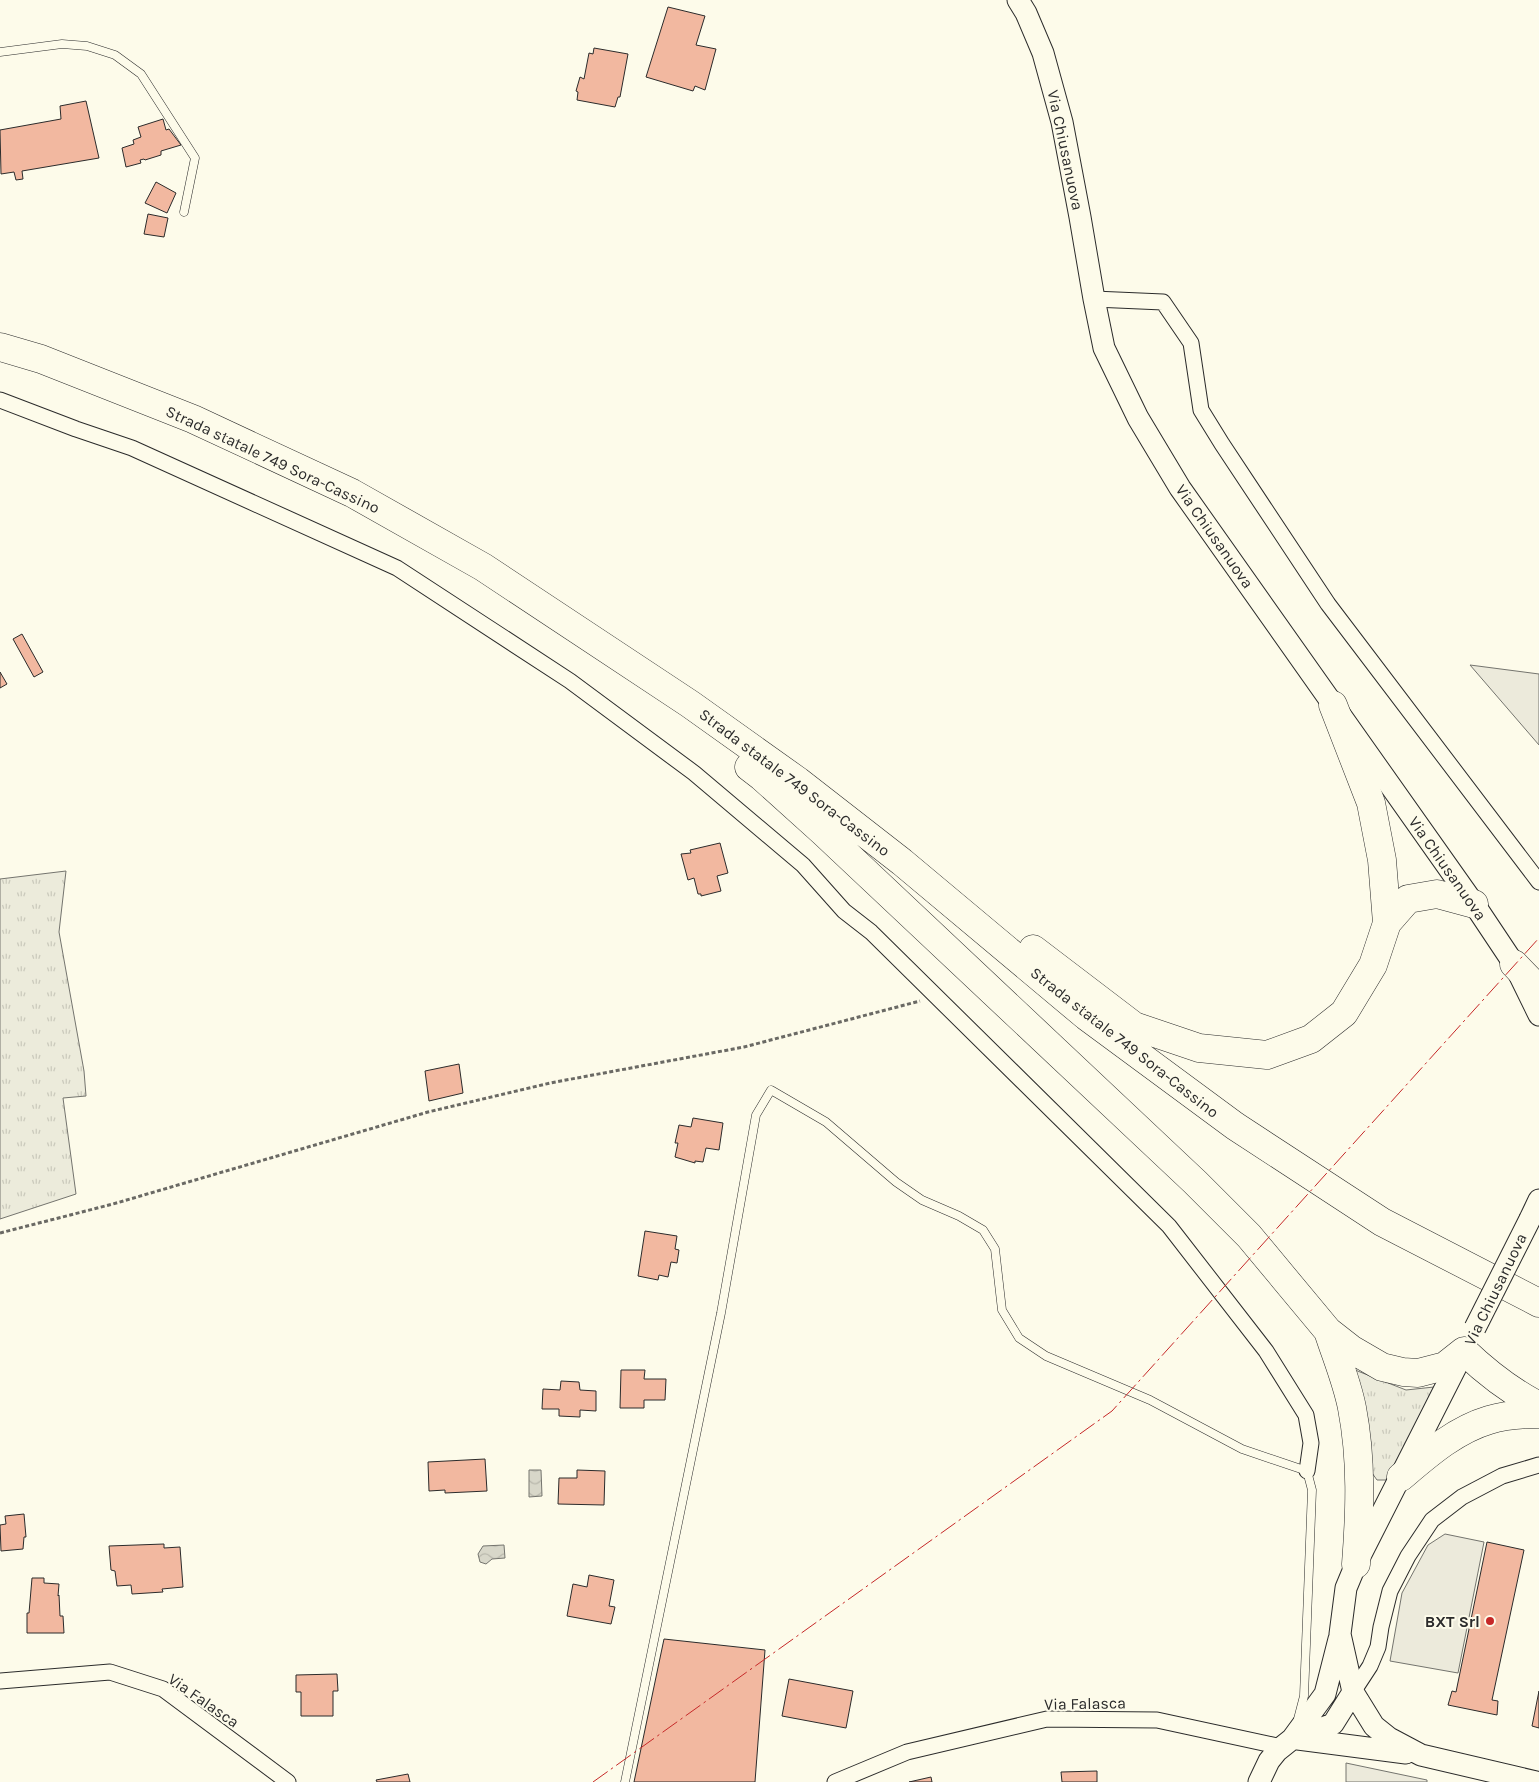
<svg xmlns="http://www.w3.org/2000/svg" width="1539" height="1782" font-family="Karla,sans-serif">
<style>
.grass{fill:url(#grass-tufts);stroke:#74746e}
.parking{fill:#eceadb;stroke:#74746e}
.water{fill:url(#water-waves);stroke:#74746e}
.building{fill:#f2b8a0;stroke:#2b2b2b}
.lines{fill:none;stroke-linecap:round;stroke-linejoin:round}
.lane-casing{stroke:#2b2b2b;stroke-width:9}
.street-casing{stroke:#2b2b2b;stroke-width:17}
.secondary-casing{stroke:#2b2b2b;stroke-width:23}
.highway-casing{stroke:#2b2b2b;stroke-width:29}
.path{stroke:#6a6964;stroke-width:3;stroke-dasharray:4 2.5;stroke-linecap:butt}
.lane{stroke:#fdfbea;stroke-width:8}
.street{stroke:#fdfbea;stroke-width:15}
.secondary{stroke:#fdfbea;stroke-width:21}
.highway{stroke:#fdfbea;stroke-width:28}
.secondary-bridge-casing{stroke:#2b2b2b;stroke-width:23;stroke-linecap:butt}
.secondary-bridge{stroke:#fdfbea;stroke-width:21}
.power{stroke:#c62828;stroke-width:1;stroke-dasharray:18 4 2.5 4;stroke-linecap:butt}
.poi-dot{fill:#c62828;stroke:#fdfbea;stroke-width:2}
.labels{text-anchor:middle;stroke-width:4;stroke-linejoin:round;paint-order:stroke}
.street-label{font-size:16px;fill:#2b2b2b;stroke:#fdfbea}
.poi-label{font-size:16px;font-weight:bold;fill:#2b2b2b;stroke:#fdfbea;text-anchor:end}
</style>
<defs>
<pattern id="grass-tufts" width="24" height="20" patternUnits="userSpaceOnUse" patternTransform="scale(1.25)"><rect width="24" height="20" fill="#ecebdb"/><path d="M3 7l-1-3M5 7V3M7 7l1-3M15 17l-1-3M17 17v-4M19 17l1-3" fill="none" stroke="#cbcabc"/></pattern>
<pattern id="water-waves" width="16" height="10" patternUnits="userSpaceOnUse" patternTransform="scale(1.25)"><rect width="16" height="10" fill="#d8d7c9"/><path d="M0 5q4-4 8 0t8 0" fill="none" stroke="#bab9ad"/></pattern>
</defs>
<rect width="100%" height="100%" fill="#fdfbea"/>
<path class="grass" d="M66 871 59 932 84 1071 86 1096 63 1098 76 1194 0 1219V879Z
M1355 1370 1406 1390 1434 1387 1394 1470 1387 1480H1377L1372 1473Z"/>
<path class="parking" d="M1470 665 1539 674V745Z
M1445 1534 1484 1542 1458 1673 1390 1661 1402 1593 1428 1545Z
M1346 1763 1427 1780V1782H1346Z"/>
<path class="water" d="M529 1470H541L542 1496 529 1497Z
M504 1545 505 1558 492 1559 486 1564 480 1562 478 1554 483 1546Z"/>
<path class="building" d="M668 7 705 16 696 45 716 49 705 90 695 86 693 91 646 77Z
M594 48 628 54 620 97H618L615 107 577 100 578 92 576 91 580 77 584 79 589 53 593 54Z
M86 101 99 158 22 171 23 179 16 180 14 172 1 174 0 130 61 119 60 106Z
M163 119 166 130 169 129 181 145 161 151V155L145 160 144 159 140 160 141 163 126 167 122 148 134 144 133 140 141 137 138 127Z
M156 182 176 193 167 213 145 203Z
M148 214 168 218 164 237 144 234Z
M22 634 43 672 34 677 13 639Z
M0 672 7 684 0 688Z
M720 843 728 873 717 876 721 891 701 896V894H698L694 878 688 880 681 854 691 853 690 850Z
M459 1064 463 1093 429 1101 425 1071Z
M693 1118 723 1123 719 1150 706 1148 703 1162 695 1161V1163L675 1157 678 1143H675L679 1125 691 1127Z
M645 1231 677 1236 675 1249 679 1250 677 1263 671 1262 668 1277 659 1275 658 1280 638 1276Z
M621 1370H645L644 1379H666L665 1400H644V1408H620Z
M561 1381 579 1382 580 1390 596 1391V1411L580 1410V1417L559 1416V1409H542L543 1389 560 1390Z
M485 1459 487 1491 445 1493V1490L429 1491 428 1462Z
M577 1470 605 1471 604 1505 558 1504 559 1478H577Z
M24 1514 26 1537H24L23 1549 1 1551 0 1525 6 1524 5 1516Z
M1487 1542 1524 1550 1492 1700 1498 1701 1497 1715 1448 1705 1452 1691 1456 1692Z
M164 1544V1548L180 1547 183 1587 162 1589 163 1592 132 1594 131 1585 117 1586 115 1571 111 1570 109 1546Z
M589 1575 614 1580 609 1606 615 1607 611 1624 567 1616 573 1584 587 1587Z
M32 1578H44V1583L59 1584 58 1596 59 1595 60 1616H63L64 1633H27V1613H29Z
M664 1639 765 1650 755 1782H634Z
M337 1674 338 1691H333V1716H301V1692H296V1675Z
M789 1679 853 1691 846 1728 782 1716Z
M1539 1691V1728L1532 1726Z
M1097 1771V1782H1062L1061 1772Z
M408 1774 410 1782H377L376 1780Z
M931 1777 932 1782H909Z"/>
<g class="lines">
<defs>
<path id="lane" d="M0 52 62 44 87 46 115 55 141 74 195 158 184 212
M625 1782 721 1313 756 1115 771 1090 826 1122 896 1182 922 1200 959 1216 983 1230 995 1249 1002 1310 1019 1338 1046 1356 1150 1400 1242 1449 1307 1471 1312 1490 1304 1696 1298 1719"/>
<path id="street" d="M1094 299 1163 302 1191 343 1201 410 1222 444 1328 604 1539 882
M0 400 76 429 132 448 397 568 570 681 694 773 803 865 844 911 871 932 1169 1226 1266 1351 1306 1415 1311 1443 1307 1471
M0 1681 110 1672 163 1689 288 1782
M1353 1692 1370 1666 1378 1647 1381 1627 1390 1591 1408 1556 1432 1520 1462 1497 1502 1476 1539 1465
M835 1782 907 1752 1047 1719 1157 1720 1282 1747"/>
<path id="secondary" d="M1018 0 1026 13 1043 53 1062 122 1080 217 1094 299 1104 348 1138 418 1180 488 1474 904 1514 964 1539 1015
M1530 1219 1539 1200
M1463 1353 1356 1564 1346 1588 1340 1634 1353 1692 1374 1726 1389 1738 1421 1755 1536 1782
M1292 1739 1325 1694 1339 1639
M1298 1739 1406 1753
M1259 1782 1269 1761 1277 1751 1292 1739 1333 1724 1353 1692"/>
<path id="highway" d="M0 347 41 359 193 419 352 493 483 567 690 704 798 781 902 862 1086 1016 1235 1126 1382 1222 1539 1303
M1333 705 1371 803 1382 860 1387 923
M749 767 762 777 822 831 1195 1182 1249 1236 1328 1331 1351 1349 1382 1367 1403 1372 1418 1373 1445 1366 1464 1351C1487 1373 1510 1391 1539 1406
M1033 949 1134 1026 1199 1048 1267 1055 1311 1039 1344 1013 1373 965 1387 923 1408 899 1437 894 1474 904
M1514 964 1539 990
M1328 1331C1336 1356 1347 1382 1352 1408 1362 1460 1360 1512 1356 1564
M1401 1477C1427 1455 1455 1430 1489 1420 1505 1415 1522 1414 1539 1414"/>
</defs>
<use href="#lane" class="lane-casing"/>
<use href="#street" class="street-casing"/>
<use href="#secondary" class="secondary-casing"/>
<use href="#highway" class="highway-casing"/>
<path class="path" d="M0 1233 113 1204 428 1112 550 1083 744 1047 920 1001"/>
<use href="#lane" class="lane"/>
<use href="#street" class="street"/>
<use href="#secondary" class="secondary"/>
<use href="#highway" class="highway"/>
<defs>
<path id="secondary-bridge" d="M1475 1328 1530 1219"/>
</defs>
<use href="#secondary-bridge" class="secondary-bridge-casing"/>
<use href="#secondary-bridge" class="secondary-bridge"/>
<path class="power" d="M593 1782 1112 1411 1539 938"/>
</g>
<circle class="poi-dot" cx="1490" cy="1621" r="5"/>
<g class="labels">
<g class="street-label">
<text transform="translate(1066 150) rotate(78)" y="6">Via Chiusanuova</text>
<text transform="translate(273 459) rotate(25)" y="6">Strada statale 749 Sora-Cassino</text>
<text transform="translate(1215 536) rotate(55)" y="6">Via Chiusanuova</text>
<text transform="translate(795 782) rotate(37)" y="6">Strada statale 749 Sora-Cassino</text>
<text transform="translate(1448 868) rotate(55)" y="6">Via Chiusanuova</text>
<text transform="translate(1125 1042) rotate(38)" y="6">Strada statale 749 Sora-Cassino</text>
<text transform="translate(1495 1289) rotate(-64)" y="6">Via Chiusanuova</text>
<text transform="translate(204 1700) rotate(35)" y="6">Via Falasca</text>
<text transform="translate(1085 1703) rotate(-1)" y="6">Via Falasca</text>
</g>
<g class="poi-label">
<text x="1480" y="1627">BXT Srl</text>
</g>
</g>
</svg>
